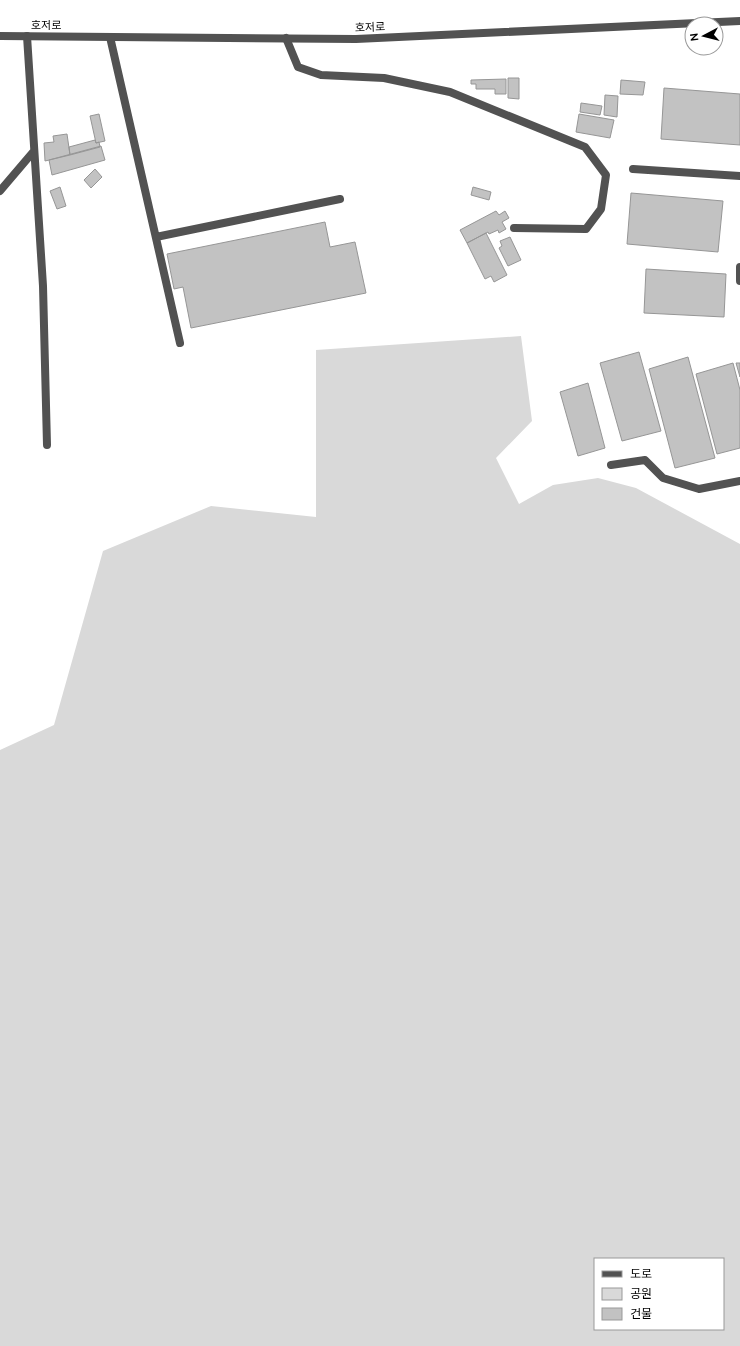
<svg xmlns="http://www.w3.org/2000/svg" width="740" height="1346" font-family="Ubuntu,'Noto Sans KR',sans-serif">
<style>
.green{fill:#d9d9d9;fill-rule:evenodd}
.building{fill:#c2c2c2;stroke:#969696}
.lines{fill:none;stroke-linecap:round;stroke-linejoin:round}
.service{stroke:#525252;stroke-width:8}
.tertiary{stroke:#525252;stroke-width:8}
.labels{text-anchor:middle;stroke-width:3.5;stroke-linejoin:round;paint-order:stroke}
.street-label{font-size:11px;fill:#000;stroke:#fff}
</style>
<rect width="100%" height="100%" fill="#fff"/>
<path class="green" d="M521 336 532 421 496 458 519 504 553 485 598 478 636 488 740 544V1346H0V750L54 725 103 551 211 506 316 517V350ZM595 1259H723V1329H595Z"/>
<path class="building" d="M508 78H519V99L508 98Z
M506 79V94H495V89H476V84H471V80Z
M621 80 645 82 643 95 620 94Z
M664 88 740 94V145L661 139Z
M605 95 618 96 617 117 604 115Z
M581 103 602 106 600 115 580 112Z
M99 114 105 141 96 143 90 116Z
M579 114 614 120 610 138 576 132Z
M67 134 70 155 45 161 44 143 54 142 53 136Z
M95 140 96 143 99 142 100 147 70 155 69 147Z
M101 146 105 160 52 175 49 160Z
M95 169 102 177 91 188 84 180Z
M60 187 66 206 57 209 50 191Z
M473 187 491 192 489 200 471 195Z
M631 193 723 201 718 252 627 244Z
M496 211 499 215 505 211 509 218 502 222 506 229 499 233 498 230 489 234 488 232 467 243 460 230Z
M325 222 330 247 355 242 366 293 191 328 183 287 174 289 167 254Z
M486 233 507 275 494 282 491 276 485 279 467 243Z
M510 237 521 260 508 266 499 248 502 246 500 241Z
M646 269 726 274 724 317 644 313Z
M639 352 661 431 622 441 600 363Z
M688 357 715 458 675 468 649 369Z
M733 363 740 390V448L717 454 696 374Z
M736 363H740V377Z
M588 383 605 448 578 456 560 392Z"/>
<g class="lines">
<path class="service" d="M27 36 43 286 47 445
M110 37 180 343
M286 38 298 67 321 75 384 78 450 92 585 147 606 175 601 209 586 229 514 228
M633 169 740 176
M0 191 34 151
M156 237 340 199
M740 267V281
M611 465 645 460 663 478 699 489 740 481"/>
<path class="tertiary" d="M0 36 356 39 740 21"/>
</g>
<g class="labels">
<g class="street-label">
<text x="46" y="29">호저로</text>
<text transform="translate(370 27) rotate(-2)" y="4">호저로</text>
</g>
</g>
<rect x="594" y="1258" width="130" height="72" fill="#ffffff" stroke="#999999"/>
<rect x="602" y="1271" width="20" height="6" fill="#525252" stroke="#999999"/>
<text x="630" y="1278" font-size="12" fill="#000000">도로</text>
<rect x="602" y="1288" width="20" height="12" fill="#d9d9d9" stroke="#999999"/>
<text x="630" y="1298" font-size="12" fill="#000000">공원</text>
<rect x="602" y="1308" width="20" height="12" fill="#c2c2c2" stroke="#999999"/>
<text x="630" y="1318" font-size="12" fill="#000000">건물</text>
<g transform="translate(704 36) rotate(263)"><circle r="19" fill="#ffffff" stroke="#999999"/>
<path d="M0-3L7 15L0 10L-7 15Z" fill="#000000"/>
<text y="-6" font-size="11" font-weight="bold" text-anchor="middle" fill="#000000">N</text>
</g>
</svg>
